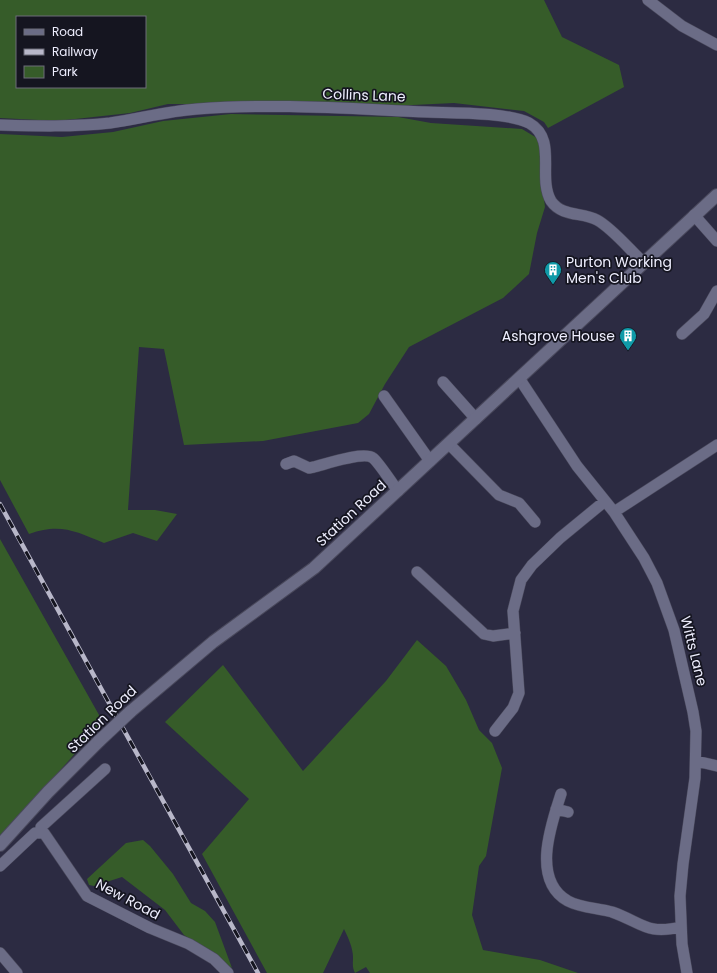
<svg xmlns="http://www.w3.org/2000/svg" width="717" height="973" font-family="Poppins,sans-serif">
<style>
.green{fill:#365c29;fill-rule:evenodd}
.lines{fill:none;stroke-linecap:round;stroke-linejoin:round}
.minor-casing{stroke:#49485b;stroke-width:12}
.tertiary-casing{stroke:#49485b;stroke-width:14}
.minor{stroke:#6b6c86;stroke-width:11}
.tertiary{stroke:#6b6c86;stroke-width:12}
.rail-casing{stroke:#b8b7c9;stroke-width:4.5}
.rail{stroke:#151520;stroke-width:3;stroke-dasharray:9;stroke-linecap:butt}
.tertiary-bridge-casing{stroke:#49485b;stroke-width:14;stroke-linecap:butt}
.tertiary-bridge{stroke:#6b6c86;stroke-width:12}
.labels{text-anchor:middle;stroke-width:3.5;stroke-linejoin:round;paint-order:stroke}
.street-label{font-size:14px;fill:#eeeefe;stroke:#151520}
.poi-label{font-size:14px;fill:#eeeefe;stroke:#151520;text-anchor:start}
</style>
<rect width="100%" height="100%" fill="#2c2b42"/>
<path class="green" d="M0 0H544L562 37 619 65 624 87 548 128 544 122 524 111 454 103 392 106 302 104H168L130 113 57 121 0 118ZM17 17H145V87H17Z
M231 114 398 117 431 123 522 129 537 138 543 153 542 182 545 207 537 233 529 274 503 298 409 347 385 384 369 414 358 423 263 441 184 445 164 349 139 347 128 510H155L177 514 157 541 133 533 104 543C75 531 60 523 29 534L0 480V134L62 137 113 132 163 121Z
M0 539 103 722 0 838Z
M417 640 446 666 466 700 479 730 492 743 502 768 486 856 479 866 472 915 483 950 540 960 578 973H370L366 967 355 973C352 967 353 964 353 957 353 948 348 937 344 929L323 973H267L202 854 249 799 165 722 223 665 303 771 386 681Z
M143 840 150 846 173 874 191 903 205 911 215 922 232 968 184 935 165 910 122 877 94 886 89 885 87 879 126 843Z"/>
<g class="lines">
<defs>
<path id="minor" d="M648 0 682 26 717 45
M0 125C36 126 74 127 110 123 139 119 167 111 197 109 273 103 351 109 427 112 453 113 507 112 529 123 558 139 537 177 551 201 562 217 582 212 597 220 612 228 630 250 643 262
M694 215 717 241
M682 334 704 314 717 291
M519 378 577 466 614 512 644 558 657 583 674 630 693 712 696 731 695 778 683 864 680 896 682 944 687 973
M443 382 476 419
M384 396 430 461
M449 444 499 495 519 503 535 522
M286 464 294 461 309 468 314 467C326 464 364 451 373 458 380 464 391 482 398 491
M614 512 717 445
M417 572 484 634 493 636 515 633
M495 731 513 708 519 693 513 611 521 580 532 565 560 538 605 501
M696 761 717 766
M561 794C551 825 531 880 568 901 581 908 598 908 612 912 643 923 646 935 681 927
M556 809 568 812
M41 832V827L105 769
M0 866 35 833H44L87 896 150 928 189 944 214 959 228 973
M0 953 17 973"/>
<path id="tertiary" d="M130 712 213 642 314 568 717 195
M0 845 48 792 99 741"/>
</defs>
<use href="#minor" class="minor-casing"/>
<use href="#tertiary" class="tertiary-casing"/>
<use href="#minor" class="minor"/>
<use href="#tertiary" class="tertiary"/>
<defs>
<path id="rail" d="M0 504C85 661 172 816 258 973"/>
</defs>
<use href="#rail" class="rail-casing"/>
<use href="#rail" class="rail"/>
<defs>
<path id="tertiary-bridge" d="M99 741 130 712"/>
</defs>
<use href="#tertiary-bridge" class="tertiary-bridge-casing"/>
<use href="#tertiary-bridge" class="tertiary-bridge"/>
</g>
<defs>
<symbol id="building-pin" viewBox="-11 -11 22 30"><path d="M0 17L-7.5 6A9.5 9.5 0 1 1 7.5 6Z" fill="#0f9aa8" stroke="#151520"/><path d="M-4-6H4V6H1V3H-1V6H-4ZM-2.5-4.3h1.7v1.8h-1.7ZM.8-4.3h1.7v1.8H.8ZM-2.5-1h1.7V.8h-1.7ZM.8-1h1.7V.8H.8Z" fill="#fff"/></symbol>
</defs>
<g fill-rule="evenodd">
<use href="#building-pin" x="543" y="260" width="20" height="27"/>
<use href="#building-pin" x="618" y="326" width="20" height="27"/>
</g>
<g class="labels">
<g class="street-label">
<text transform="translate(364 95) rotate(2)" y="5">Collins Lane</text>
<text transform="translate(351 513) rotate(-43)" y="5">Station Road</text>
<text transform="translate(694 651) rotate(76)" y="5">Witts Lane</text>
<text transform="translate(102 719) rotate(-44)" y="5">Station Road</text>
<text transform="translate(128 899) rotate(28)" y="5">New Road</text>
</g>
<g class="poi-label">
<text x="566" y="267">Purton Working<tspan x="566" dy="16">Men's Club</tspan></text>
<text x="615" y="341" text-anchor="end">Ashgrove House</text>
</g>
</g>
<rect x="16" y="16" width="130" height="72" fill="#151520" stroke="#6c6c79"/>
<rect x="24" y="29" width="20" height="6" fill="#6b6c86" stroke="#6c6c79"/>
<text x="52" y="36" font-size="12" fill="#eeeefe">Road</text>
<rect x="24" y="49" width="20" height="6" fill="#b8b7c9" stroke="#6c6c79"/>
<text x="52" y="56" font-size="12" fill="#eeeefe">Railway</text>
<rect x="24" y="66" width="20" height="12" fill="#365c29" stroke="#6c6c79"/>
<text x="52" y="76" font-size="12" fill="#eeeefe">Park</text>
</svg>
